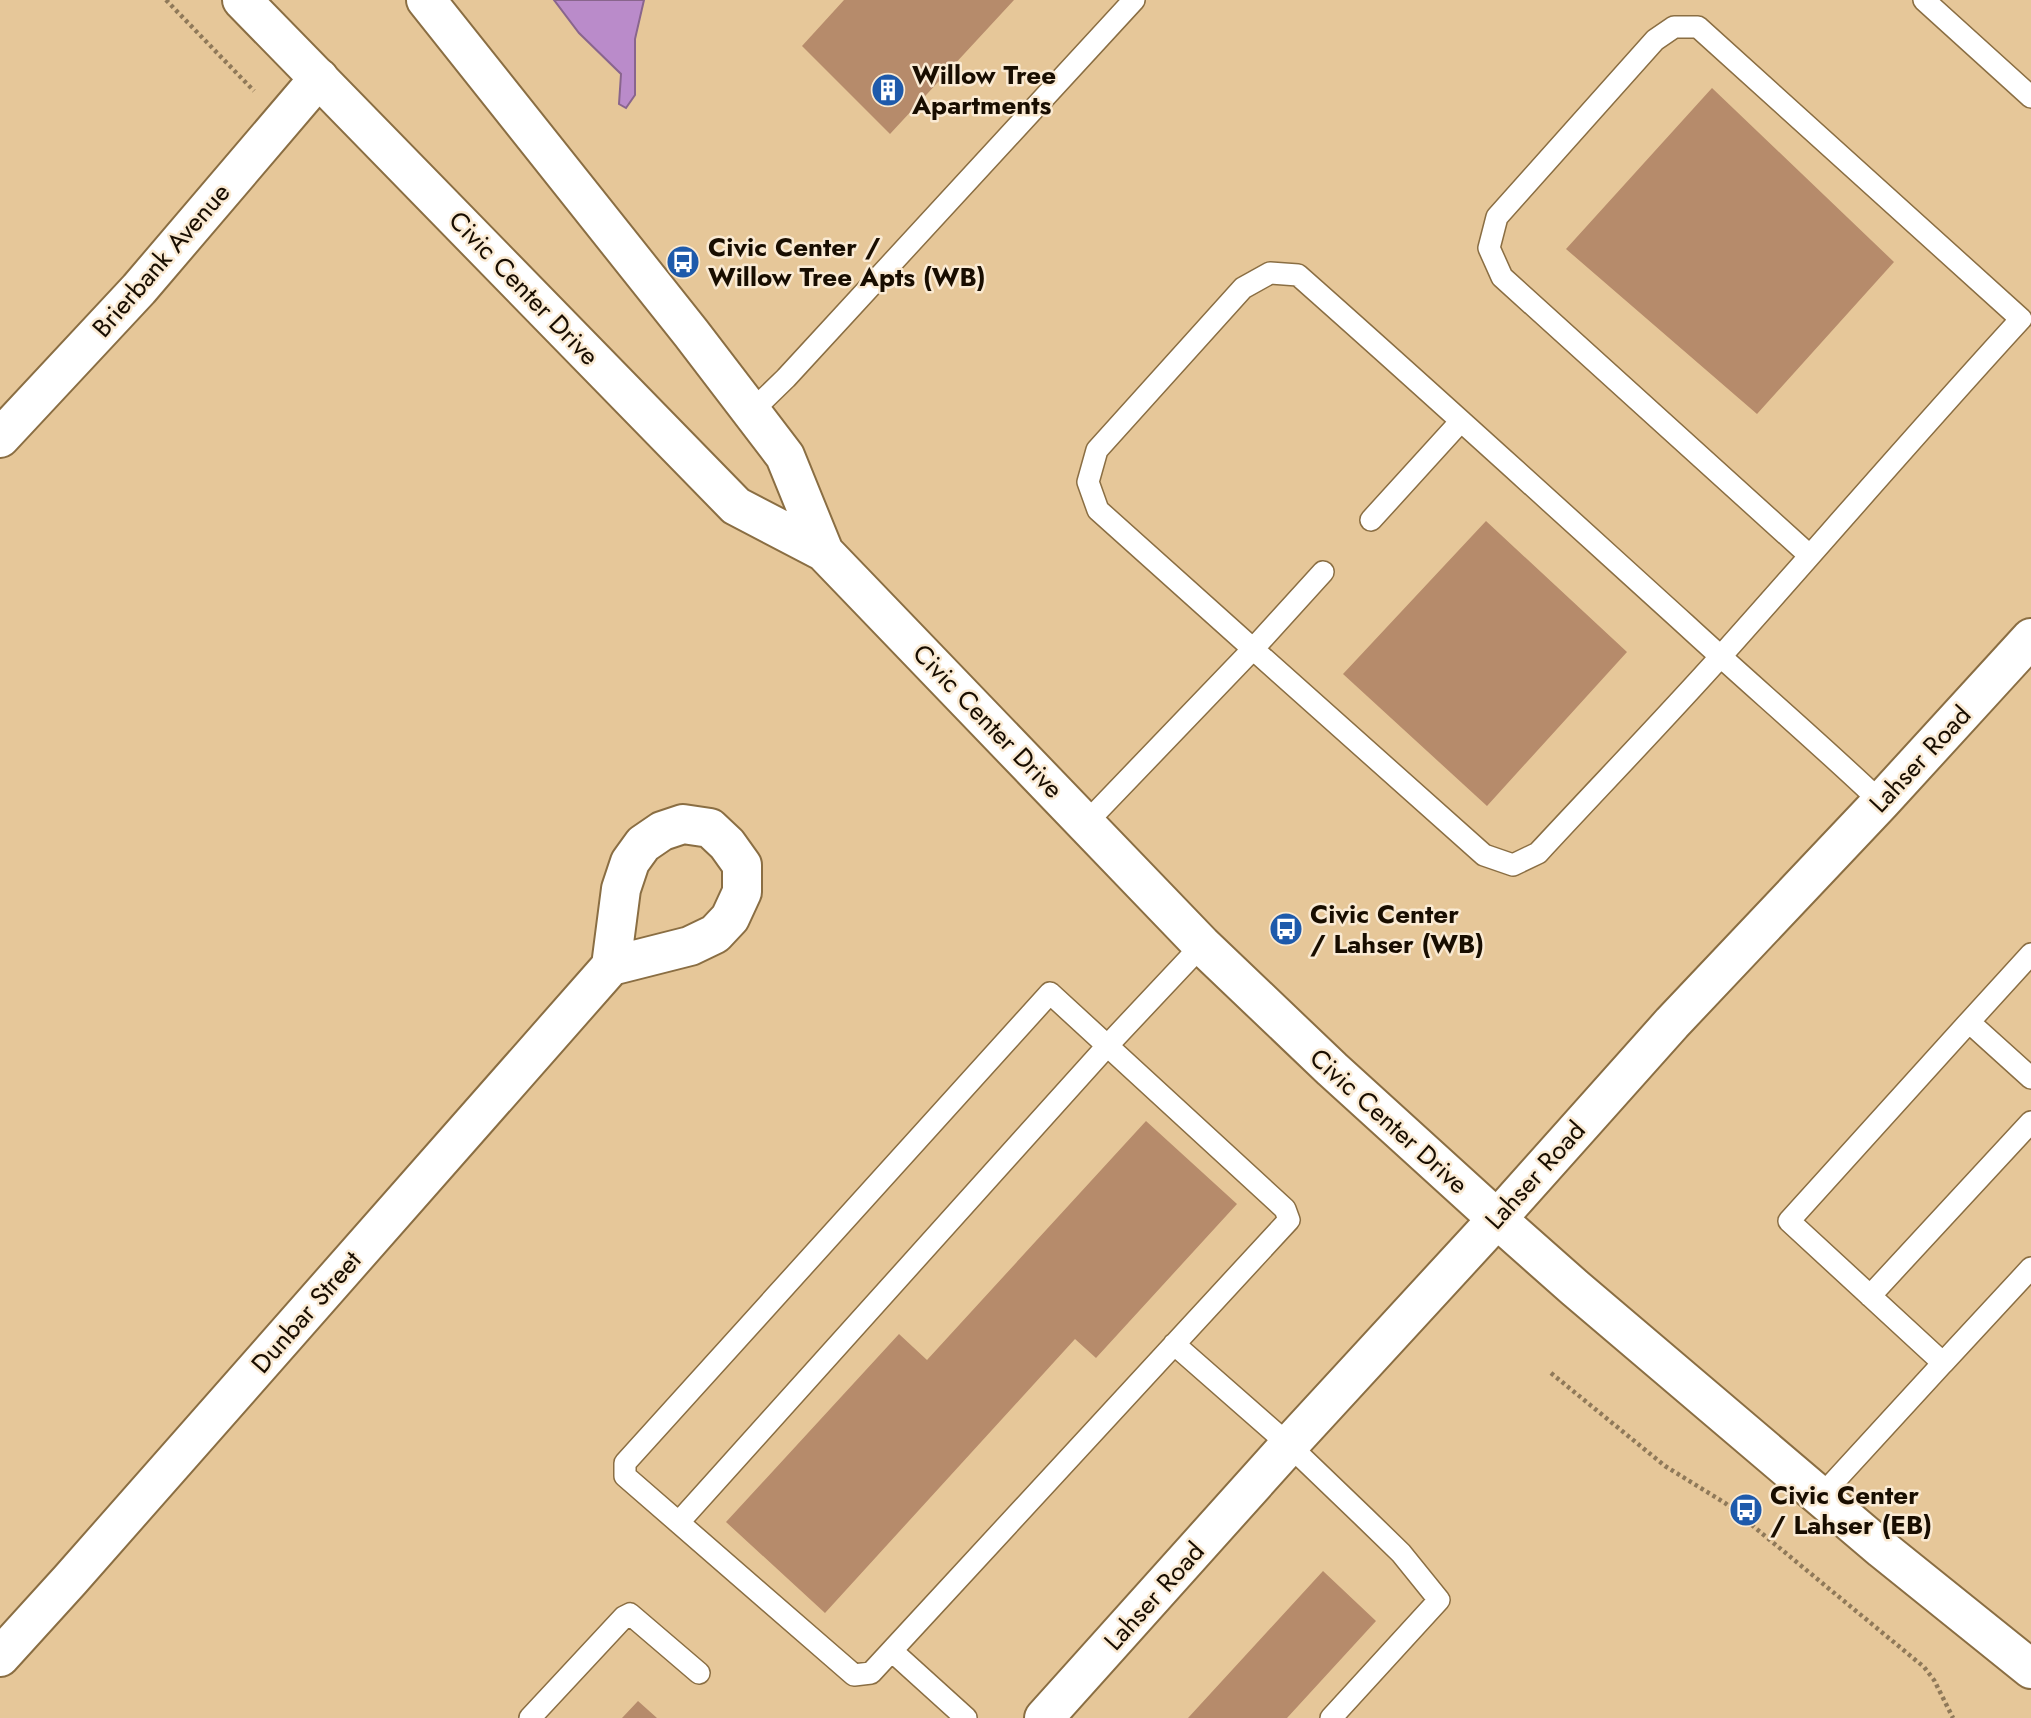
<svg xmlns="http://www.w3.org/2000/svg" width="2031" height="1718" font-family="Jost,sans-serif">
<style>
.water{fill:#ba8bca;stroke:#89658d;stroke-width:2}
.building{fill:#b68b6b}
.lines{fill:none;stroke-linecap:round;stroke-linejoin:round}
.service-casing{stroke:#8a6e43;stroke-width:24}
.minor-casing{stroke:#8a6e43;stroke-width:42}
.tertiary-casing{stroke:#8a6e43;stroke-width:42}
.secondary-casing{stroke:#8a6e43;stroke-width:42}
.path{stroke:#8f7959;stroke-width:4.5;stroke-dasharray:3.5 3.5;stroke-linecap:butt}
.service{stroke:#fff;stroke-width:21}
.minor{stroke:#fff;stroke-width:38}
.tertiary{stroke:#fff;stroke-width:38}
.secondary{stroke:#fff;stroke-width:38}
.labels{text-anchor:middle;stroke-width:5;stroke-linejoin:round;paint-order:stroke}
.poi-label{font-size:26px;font-weight:bold;fill:#180d00;stroke:#faead3;text-anchor:start}
.street-label{font-size:26px;fill:#180d00;stroke:#faead3}
</style>
<rect width="100%" height="100%" fill="#e6c799"/>
<path class="water" d="M554 0H644L635 39V95L626 108 619 104 621 74 579 33Z"/>
<path class="building" d="M844 0H1014L890 134 802 46Z
M1712 88 1894 262 1757 414 1566 249Z
M1486 521 1627 652 1487 806 1343 674Z
M1146 1121 1237 1204 1096 1358 1075 1339 825 1613 726 1522 899 1334 927 1360Z
M1323 1571 1376 1621 1287 1718H1188Z
M638 1701 657 1718H622Z"/>
<g class="lines">
<defs>
<path id="service" d="M1924 0 2031 97
M752 411 786 378 1134 0
M1371 520 1461 421
M1323 572 1253 649 1484 855 1513 865 1538 853C1599 787 1662 722 1722 655 1822 543 1920 429 2021 319L1698 27H1674L1655 40 1497 217 1489 248 1502 277 1809 555
M1086 823 1253 649 1098 510 1088 482 1097 450 1243 288 1270 273 1298 275C1428 390 1556 507 1685 624 1750 684 1817 741 1881 802
M2031 954 1969 1022 2031 1078
M1050 993 1285 1209 1289 1220 871 1673 854 1675 625 1476V1463Z
M1969 1022 1789 1221 1943 1363 2031 1268
M1870 1296 2031 1122
M1174 1344 1289 1445 1365 1518 1401 1553 1439 1600 1331 1718
M1821 1496 1943 1363
M679 1522 1108 1045 1202 945
M892 1651 966 1718
M530 1718 624 1617 630 1614 699 1673"/>
<path id="minor" d="M0 438 139 289 319 78
M0 1657 70 1580 611 966 690 946 715 934 730 918 742 892V865L727 844 710 828 683 824 662 831 643 844 630 862 621 889 611 966"/>
<path id="tertiary" d="M242 0 736 506 824 552 1202 945 1332 1069 1497 1219 1575 1288 1882 1549 2031 1669
M426 0 691 333 785 456 824 552"/>
<path id="secondary" d="M1044 1718 1289 1445 1497 1219 1672 1023 1881 802 2031 638"/>
</defs>
<use href="#service" class="service-casing"/>
<use href="#minor" class="minor-casing"/>
<use href="#tertiary" class="tertiary-casing"/>
<use href="#secondary" class="secondary-casing"/>
<path class="path" d="M166 0 254 91
M1551 1373 1665 1466 1725 1503 1924 1667 1934 1680 1953 1718"/>
<use href="#service" class="service"/>
<use href="#minor" class="minor"/>
<use href="#tertiary" class="tertiary"/>
<use href="#secondary" class="secondary"/>
</g>
<defs>
<symbol id="building-disc" viewBox="-11 -11 22 22"><circle r="9.5" fill="#1e5aab" stroke="#faead3"/><path d="M-4-6H4V6H1V3H-1V6H-4ZM-2.5-4.3h1.7v1.8h-1.7ZM.8-4.3h1.7v1.8H.8ZM-2.5-1h1.7V.8h-1.7ZM.8-1h1.7V.8H.8Z" fill="#fff"/></symbol>
<symbol id="bus-disc" viewBox="-11 -11 22 22"><circle r="9.5" fill="#1e5aab" stroke="#faead3"/><path d="M-5-6H5V4H4V6H2V4H-2V6H-4V4H-5ZM-3.5-4V0h7V-4ZM-3.5 1.2v1.5H-2V1.2ZM2 1.2v1.5H3.5V1.2Z" fill="#fff"/></symbol>
</defs>
<g fill-rule="evenodd">
<use href="#building-disc" x="869" y="71" width="38" height="38"/>
<use href="#bus-disc" x="664" y="243" width="38" height="38"/>
<use href="#bus-disc" x="1267" y="910" width="38" height="38"/>
<use href="#bus-disc" x="1727" y="1491" width="38" height="38"/>
</g>
<g class="labels">
<g class="poi-label">
<text x="912" y="84">Willow Tree<tspan x="912" dy="30">Apartments</tspan></text>
<text x="708" y="256">Civic Center /<tspan x="708" dy="30">Willow Tree Apts (WB)</tspan></text>
<text x="1310" y="923">Civic Center<tspan x="1310" dy="30">/ Lahser (WB)</tspan></text>
<text x="1770" y="1504">Civic Center<tspan x="1770" dy="30">/ Lahser (EB)</tspan></text>
</g>
<g class="street-label">
<text transform="translate(161 260) rotate(-49)" y="9">Brierbank Avenue</text>
<text transform="translate(524 288) rotate(46)" y="9">Civic Center Drive</text>
<text transform="translate(988 721) rotate(46)" y="9">Civic Center Drive</text>
<text transform="translate(1920 759) rotate(-47)" y="9">Lahser Road</text>
<text transform="translate(1389 1121) rotate(42)" y="9">Civic Center Drive</text>
<text transform="translate(1535 1175) rotate(-48)" y="9">Lahser Road</text>
<text transform="translate(306 1312) rotate(-49)" y="9">Dunbar Street</text>
<text transform="translate(1154 1596) rotate(-48)" y="9">Lahser Road</text>
</g>
</g>
</svg>
